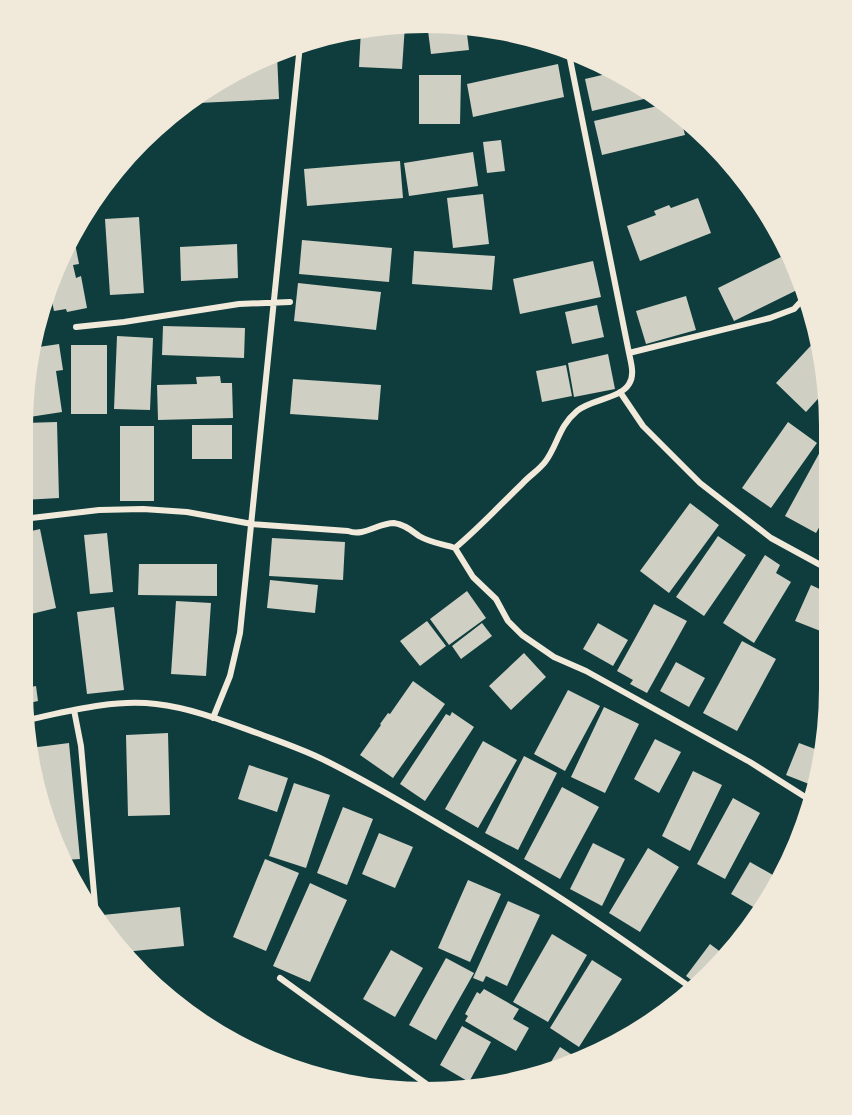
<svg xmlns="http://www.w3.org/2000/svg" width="852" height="1115" font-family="'Noto Sans',sans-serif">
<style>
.building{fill:#cfcfc3}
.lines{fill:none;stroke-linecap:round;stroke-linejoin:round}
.minor{stroke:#f1e9da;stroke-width:6}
</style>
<rect width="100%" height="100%" fill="#0f3d3e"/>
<path class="building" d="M427 23 466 26 469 50 431 54Z
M405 25 402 69 359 67 361 29Z
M277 54 279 99 198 103 197 95 202 90 268 55Z
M558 64 564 97 473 117 467 84Z
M615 72 650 91 657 96 592 111 585 79Z
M419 75H461L460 124H419Z
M666 104 680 115 685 135 602 155 594 121Z
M501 140 505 171 487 173 483 142Z
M473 152 478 186 409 196 404 163Z
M400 161 403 198 307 206 304 169Z
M483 194 489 244 453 248 447 198Z
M698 198 711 233 640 261 627 226 656 215 654 211 669 205 671 208Z
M139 217 144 293 110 295 105 219Z
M73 233 79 264 73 265 76 278 81 276 87 308 67 312 66 309 54 311 49 287 64 247Z
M302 240 392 248 389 282 299 274Z
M237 244 238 278 181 281 180 247Z
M414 251 495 256 492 290 412 284Z
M781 257 797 290 734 321 718 288Z
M593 261 601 297 520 314 513 279Z
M298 283 381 292 376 330 294 321Z
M686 296 696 330 646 344 636 311Z
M597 305 604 337 572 344 565 312Z
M163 326 245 328 244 358 162 355Z
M117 336 153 338 150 410 114 409Z
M818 338 826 374V390L806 412 776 383Z
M59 344 63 370 56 371 62 412 23 418V400L32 348Z
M71 345H107V414H71Z
M608 354 615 389 574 397 568 363Z
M566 365 572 396 542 402 536 371Z
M220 376 221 383H232L233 418 158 420 157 385 197 384 196 377Z
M293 379 381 385 378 420 290 414Z
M57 422 59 498 23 500V423Z
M788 422 817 443 771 508 742 488Z
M192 425H232V459H192Z
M120 426H154V501H120Z
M821 450 826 453V515L816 533 785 516Z
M690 503 719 525 669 593 640 571Z
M40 529 56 608 23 616V533Z
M107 533 113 592 90 594 84 535Z
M718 536 746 555 704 616 676 597Z
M272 538 345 542 343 580 269 576Z
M765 555 780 565 776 573 791 582 754 643 723 623Z
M139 564H217V596L138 595Z
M270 580 318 585 315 613 267 608Z
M811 585 826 592V625L823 632 795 621Z
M467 591 486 618 449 645 430 619Z
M176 601 211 603 206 676 171 674Z
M654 604 687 621 647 693 630 684 633 680 617 671Z
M114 607 124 690 87 694 77 612Z
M427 621 446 646 420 666 400 641Z
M482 623 492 636 461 659 452 646Z
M598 623 628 640 613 666 583 649Z
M742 641 776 659 737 731 703 713Z
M524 653 546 677 511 710 489 686Z
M676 662 705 678 689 707 660 691Z
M413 681 445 704 393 778 360 755 381 725 380 724 388 713 390 714Z
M36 686 38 701 29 703 26 688Z
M568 690 600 706 565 771 534 754Z
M604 707 639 724 605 793 571 777Z
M452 712 474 727 425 801 400 784 446 714 450 716Z
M168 733 170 815 128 816 126 735Z
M655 739 681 752 659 793 634 779Z
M483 741 517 760 478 828 445 809Z
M69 743 80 859 64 860 36 794 30 748Z
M799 743 823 752 814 786 786 775Z
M524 756 557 773 518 850 485 833Z
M249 765 288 778 277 812 238 799Z
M693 771 722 785 690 851 662 836Z
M294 783 330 795 306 868 269 856Z
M562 787 599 807 560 879 524 859Z
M733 798 760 813 725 879 697 864Z
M343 807 373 819 347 885 317 873Z
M379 833 413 847 395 888 362 874Z
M593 843 625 859 602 906 570 889Z
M648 848 679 867 640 932 609 913Z
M265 859 299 873 266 951 233 937Z
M750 862 780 879 762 912 731 894Z
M468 880 501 894 470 962 438 948Z
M310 883 347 900 310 982 273 966Z
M508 901 540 915 507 986 486 976 483 982 473 978Z
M180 907 184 946 124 952 104 927 103 915Z
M552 934 587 955 548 1022 513 1002Z
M710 944 726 956 711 975 698 985 686 976Z
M391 950 423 968 395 1017 363 999Z
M446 958 474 973 436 1040 409 1025Z
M592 960 622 979 579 1047 550 1028Z
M484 989 519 1009 513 1019 529 1028 516 1051 465 1021 468 1016 465 1014 477 992 480 994Z
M462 1026 491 1042 469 1082 440 1065Z
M560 1047 577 1058 545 1072Z"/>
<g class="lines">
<path class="minor" d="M76 327 124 322 239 304 290 302
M629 353 770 318 794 309 807 295
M620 392 643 426 700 483 771 538 826 568
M23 519 99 510 143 509 187 512 252 524 348 531C364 537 378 523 394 523 404 524 412 531 419 536 431 543 443 544 455 548 479 528 500 505 522 484 529 476 539 470 545 462 558 445 558 427 577 411 591 399 620 399 629 384 635 375 631 363 629 353L568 49
M455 548 473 577 496 599 508 621 522 635 554 657 586 671 750 762 810 800
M74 710 81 746 96 916
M213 718 230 676 240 633 300 45
M27 720C69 711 113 699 156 704 191 708 224 721 257 733 278 741 299 748 320 758 366 780 410 807 454 833 500 860 545 887 589 917 624 940 658 965 693 989
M280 978 436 1091"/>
</g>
<path d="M0 0H852V1115H0ZM426 33H426A393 393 0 0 1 819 426V689A393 393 0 0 1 426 1082H426A393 393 0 0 1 33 689V426A393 393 0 0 1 426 33Z" fill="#f1e9da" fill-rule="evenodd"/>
</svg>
